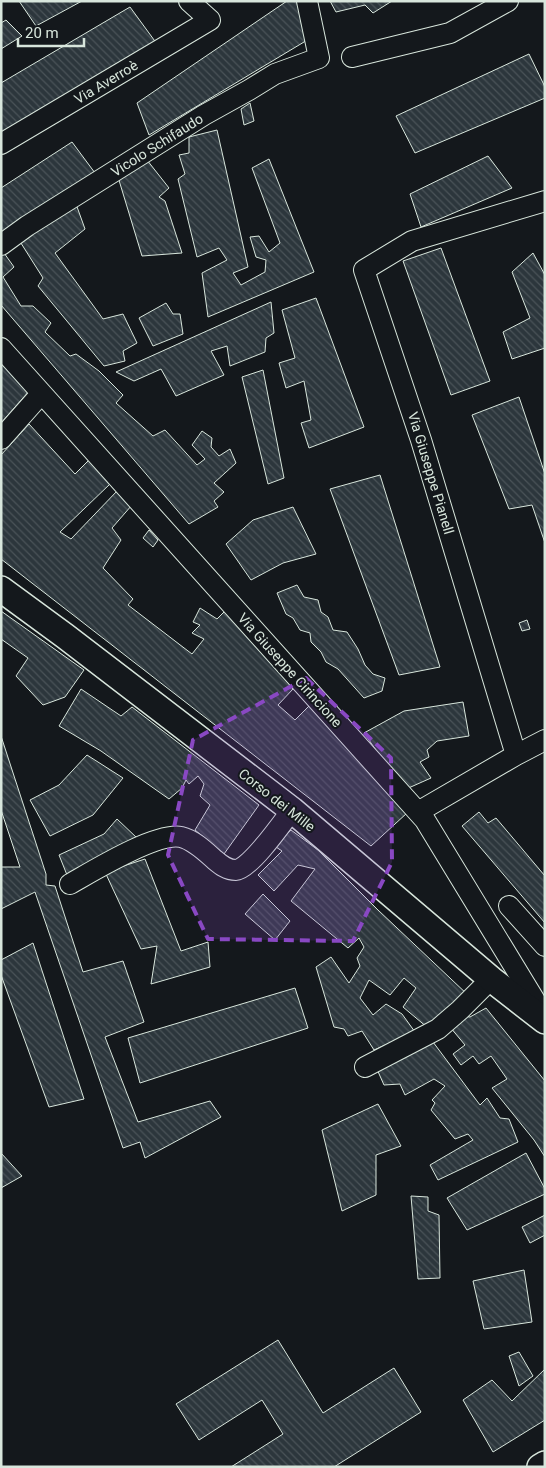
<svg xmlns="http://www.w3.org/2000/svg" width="546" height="1468" font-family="Roboto,sans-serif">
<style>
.building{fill:url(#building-back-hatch);stroke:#d8e6dc}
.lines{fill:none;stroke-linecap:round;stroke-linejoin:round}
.minor-casing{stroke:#d8e6dc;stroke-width:22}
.tertiary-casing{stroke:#d8e6dc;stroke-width:28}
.minor{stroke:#14181c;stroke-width:20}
.tertiary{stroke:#14181c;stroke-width:25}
.marked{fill:#8948c3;fill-opacity:0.2;stroke:#8948c3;stroke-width:4;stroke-dasharray:10 6;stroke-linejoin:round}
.labels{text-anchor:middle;stroke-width:4;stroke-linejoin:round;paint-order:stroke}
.street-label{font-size:14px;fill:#d8e6dc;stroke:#14181c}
</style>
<defs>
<pattern id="building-back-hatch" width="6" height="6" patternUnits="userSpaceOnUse" patternTransform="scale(1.25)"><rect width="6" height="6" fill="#2c363c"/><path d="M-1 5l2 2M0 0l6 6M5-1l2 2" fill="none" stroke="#4a5358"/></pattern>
</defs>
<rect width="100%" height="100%" fill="#14181c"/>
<path class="building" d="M19 1H82L36 26Z
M287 1H299L309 39 149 135 137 103Z
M330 1H392L373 13 365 5 336 12Z
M130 7 157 44 1 140V83Z
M6 20 22 36 1 49V23Z
M529 54 545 87V98L415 153 396 116Z
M250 103 254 121 244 125 241 109Z
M217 130 248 267 233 273 241 285 265 272 266 260 256 257 250 237 259 236 269 252 280 243 252 168 269 159 314 272 208 317 202 273 227 260 219 248 197 257 178 179 185 174 179 155 189 153V137Z
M72 142 95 173 1 236V188Z
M488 156 512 188 421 227 410 194Z
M147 160 169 188 159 197 165 201 182 253 142 256 118 177Z
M76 204 85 229 55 253 103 319 123 314 137 343 123 351 125 361 104 366 38 286 43 278 19 240Z
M441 248 490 381 451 395 403 261Z
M4 253 14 267 3 277 21 306H33L51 323 45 332 70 356 76 354 99 371 123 395 116 403 153 436 165 430 197 465 205 459 192 445 202 431 212 438 211 447 219 456 230 449 236 463 214 483 224 492 214 501 218 507 189 524 1 305V254Z
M533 253 545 275V348L512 359 503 332 530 318 512 272Z
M316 298 364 427 309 448 301 423 311 420 304 381 286 388 279 363 295 358 282 310Z
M271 302 274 333 266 338 265 352 230 366 227 346 211 351 224 375 176 396 161 369 134 381 116 372Z
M166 303 173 314H180L183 334 153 346 139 318Z
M1 362 30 390 1 423Z
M263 370 284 478 268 484 242 377Z
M519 397 545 474V543L532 505 509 509 472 415Z
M29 424 75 474 90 459 110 484 60 532 71 539 118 490 132 505 112 528 121 540 103 568 133 599 128 605 192 654 204 639 192 633 200 625 193 622 200 608 217 619 228 608 293 689 278 705 295 720 311 704 407 813 371 846 1 559V455Z
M380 475 440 667 399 675 330 489Z
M293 507 316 554 283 563 251 580 226 544 253 520Z
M149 530 158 540 153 547 143 538Z
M297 585 304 597 318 600 321 612 328 617 333 630 347 632 358 649 365 665 373 674 385 678 382 691 364 698 338 669 326 662 321 652 311 642 310 633 300 630 293 618 286 614 277 593Z
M1 611 84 670 65 697 43 705 16 676 28 658 1 639Z
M527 620 530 629 522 631 519 623Z
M81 689 121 716 132 707 259 805 224 854 195 830 210 805 200 796 204 784 198 776 189 784 186 780 182 788 169 799 101 751 59 726Z
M463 702 469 736 437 741 427 750 429 757 420 762 431 778 404 790 364 733 404 711Z
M1 736 46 874V885L55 886 83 972 123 961 144 1022 105 1037 138 1122 210 1101 221 1117 145 1158 140 1142 123 1148 35 892 1 909V867H20L1 810Z
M87 755 123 778 93 815 50 836 30 800 59 785Z
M479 812 488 823 496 818 545 876V923L462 826Z
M117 819 137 838 67 875 59 855 104 834Z
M291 830 318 850 378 910 469 996 428 1028 403 1007 416 988 404 978 390 995 369 980 360 998 373 1015 386 1004 402 1014 415 1032 374 1050 362 1031 348 1036 344 1029 334 1027 316 967 331 957 349 983 360 966 357 958 364 947 359 938 348 948 291 901 315 869 298 865 274 891 258 875 282 851 273 845Z
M145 859 181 951 208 942 210 967 151 984 157 946 141 949 105 872Z
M263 894 290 921 275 940 245 914Z
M33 943 84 1099 49 1107 1 975V960Z
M295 988 308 1028 140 1083 128 1038Z
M486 1008 545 1081V1157L534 1140 492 1088 507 1079 491 1056 479 1064 473 1056 461 1065 453 1054 465 1045 450 1027 464 1016 470 1017Z
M433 1042 480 1105 487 1098 500 1118 509 1119 518 1142 438 1180 430 1165 473 1140 468 1134 455 1139 431 1110 435 1103 432 1100 445 1086 434 1079 405 1095 400 1084 384 1085 376 1067Z
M378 1104 401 1146 376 1155V1195L342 1211 322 1130Z
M1 1153 22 1176 1 1188Z
M526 1153 545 1189V1194L467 1230 447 1198Z
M411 1196 428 1197V1211L439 1215 440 1278 418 1279Z
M545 1215V1235L530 1243 522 1227Z
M524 1270 532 1322 484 1329 473 1281Z
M278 1340 323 1413 394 1368 421 1412 334 1467H231L283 1434 262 1400 199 1440 176 1404Z
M519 1352 533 1376 519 1386 509 1356Z
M545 1369V1420L493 1452 463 1400 492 1380 512 1401Z"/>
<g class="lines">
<defs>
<path id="minor" d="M352 57 450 33 508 1
M1 144 210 20 189 1
M1 245 27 226 204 115 249 90 275 74 319 58 307 1
M1 348 425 820 545 1017
M1 439 41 394
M516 755 545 740
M418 812 516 755 421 440 364 270 412 241 545 201
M70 884C93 871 156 832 181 837 194 840 206 852 215 860 221 865 227 870 236 870 249 870 283 822 292 810
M509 906 545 946
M365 1067 438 1029 460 1010 491 979"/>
<path id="tertiary" d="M1 589 65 636 292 810 491 979 545 1021
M540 1467 545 1464"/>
</defs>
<use href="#minor" class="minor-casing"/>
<use href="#tertiary" class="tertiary-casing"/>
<use href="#minor" class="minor"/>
<use href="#tertiary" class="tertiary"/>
</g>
<path class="marked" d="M306 678 391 758 392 862 353 941 208 939 168 855 193 740Z"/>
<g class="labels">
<g class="street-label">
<text transform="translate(106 82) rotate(-31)" y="5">Via Averroè</text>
<text transform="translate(157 145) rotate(-32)" y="5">Vicolo Schifaudo</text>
<text transform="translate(431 473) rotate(73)" y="5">Via Giuseppe Pianell</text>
<text transform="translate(290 670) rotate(48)" y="5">Via Giuseppe Cirincione</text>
<text transform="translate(277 800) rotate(38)" y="5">Corso dei Mille</text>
</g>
</g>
<rect width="546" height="1468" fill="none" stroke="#d8e6dc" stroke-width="5"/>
<path d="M18 38v8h66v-8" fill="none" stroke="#d8e6dc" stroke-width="2.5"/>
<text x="25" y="38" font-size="15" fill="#d8e6dc" stroke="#14181c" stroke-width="4" paint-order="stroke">20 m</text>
</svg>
